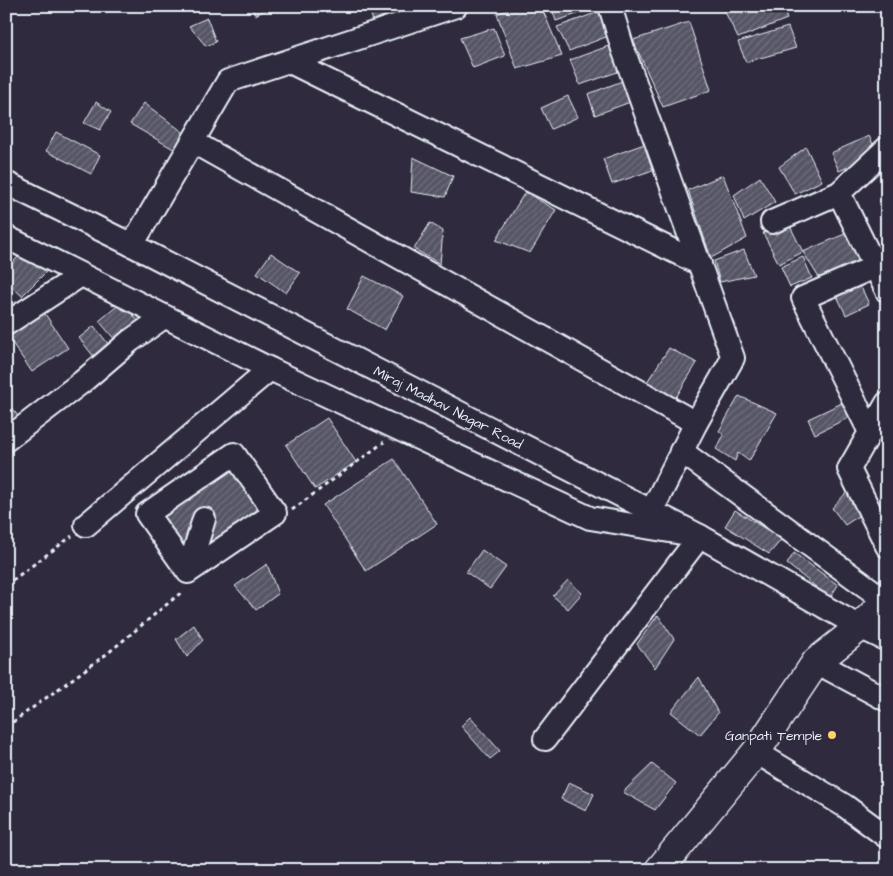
<svg xmlns="http://www.w3.org/2000/svg" width="893" height="876" font-family="'Architects Daughter',sans-serif">
<style>
.building{fill:url(#building-hatch);stroke:#e8f1f8}
.lines{fill:none;stroke-linecap:round;stroke-linejoin:round}
.minor-casing{stroke:#e8f1f8;stroke-width:26}
.major-casing{stroke:#e8f1f8;stroke-width:31}
.path{stroke:#e8f1f8;stroke-width:3;stroke-dasharray:4 4;stroke-linecap:butt}
.minor{stroke:#2f2a3d;stroke-width:22}
.major{stroke:#2f2a3d;stroke-width:28}
.poi-dot{fill:#ffd166;stroke:#2f2a3d;stroke-width:2}
.labels{text-anchor:middle;stroke-width:4;stroke-linejoin:round;paint-order:stroke}
.street-label{font-size:14px;fill:#e8f1f8;stroke:#2f2a3d}
.poi-label{font-size:14px;fill:#e8f1f8;stroke:#2f2a3d;text-anchor:end}
</style>
<defs>
<pattern id="building-hatch" width="6" height="6" patternUnits="userSpaceOnUse" patternTransform="scale(1.25)"><rect width="6" height="6" fill="#575565"/><path d="M-1 1l2-2M0 6l6-6M5 7l2-2" fill="none" stroke="#6f6e7c"/></pattern>
</defs>
<rect width="100%" height="100%" fill="#2f2a3d"/>
<filter id="ink" filterUnits="userSpaceOnUse"><feTurbulence type="fractalNoise" baseFrequency=".02" numOctaves="2"/><feDisplacementMap in="SourceGraphic" scale="10" xChannelSelector="R" yChannelSelector="G"/><feConvolveMatrix kernelMatrix="1 2 1 2 8 2 1 2 1" color-interpolation-filters="sRGB"/></filter>
<g filter="url(#ink)">
<path class="building" d="M251 6H275L255 15Z
M368 6H399L400 8 373 21Z
M516 6H541L562 56 517 69 497 14Z
M551 6H598V7L556 21Z
M722 6H782L787 19 738 38Z
M601 11 611 35 569 51 557 27Z
M207 18 216 42 206 46 189 26Z
M689 22 711 90 663 107 633 40Z
M788 27 796 48 746 62 738 42Z
M494 28 505 56 473 68 460 38Z
M614 44 623 70 580 85 570 60Z
M625 80 633 101 595 115 588 94Z
M568 96 578 117 551 129 541 108Z
M96 102 111 112 100 130 84 123Z
M144 103 187 135 177 151 130 124Z
M56 132 100 155 91 174 46 151Z
M869 136 878 154 839 171 831 153Z
M647 143 656 169 612 184 603 159Z
M806 147 822 181 795 194 779 167Z
M413 157 453 176 445 197 411 192Z
M723 175 747 238 711 258 688 190Z
M760 177 775 202 744 221 734 195Z
M525 192 556 210 530 253 496 240Z
M787 220 803 252 779 264 763 233Z
M430 223 443 231 440 264 414 249Z
M847 233 861 265 821 281 803 252Z
M25 250 47 271 22 296 6 281V269Z
M744 250 754 275 720 282 714 261Z
M271 253 300 273 286 293 257 273Z
M803 257 812 278 790 287 781 267Z
M364 276 403 296 385 330 347 309Z
M6 284 12 290 6 295Z
M860 285 869 304 846 315 837 296Z
M37 302 68 348 32 372 6 334Z
M122 302 145 329 122 348 99 321Z
M94 326 110 346 95 358 79 338Z
M669 348 697 363 675 399 645 385Z
M739 396 777 413 749 461 738 453 735 461 716 449 724 435 719 431Z
M6 400 23 423 6 434Z
M842 403 850 417 815 434 808 419Z
M327 418 356 462 315 489 286 445Z
M234 454 275 513 188 572 147 514Z
M394 459 437 524 366 571 323 505Z
M848 491 866 511 845 525 832 508Z
M735 510 782 539 769 554 725 526Z
M482 550 506 567 490 589 466 572Z
M794 553 838 585 830 598 787 564Z
M267 564 278 594 256 610 235 586Z
M568 580 582 593 568 609 553 596Z
M658 615 674 639 655 668 637 644Z
M194 625 203 640 187 657 176 639Z
M699 677 718 713 700 735 671 712Z
M470 717 500 751 490 759 461 726Z
M652 764 676 783 655 810 623 792Z
M569 782 594 794 586 811 561 799Z"/>
<g class="lines">
<defs>
<g id="minor">
<path d="M610 6 623 49 733 358 696 423 651 512"/>
<path d="M290 62 700 264"/>
<path d="M193 142 696 423"/>
<path id="s1" d="M6 183 132 245 700 536 860 627 887 640"/>
<path d="M839 193 887 291"/>
<path d="M772 222 839 193 887 148"/>
<path d="M6 237 270 369 590 518 700 536 545 739"/>
<path d="M132 245 228 81 456 6"/>
<path d="M6 324 81 275"/>
<path d="M887 403 849 469 887 546"/>
<path d="M870 432 803 298 874 267"/>
<path d="M6 440 82 382 130 341 164 317"/>
<path d="M681 451 886 601"/>
<path d="M86 525 270 369"/>
<path d="M188 572 275 513 234 454 147 514 188 572 204 519"/>
<path d="M816 662 887 700"/>
<path d="M756 752 845 806 887 837"/>
</g>
<path id="major" d="M659 870 756 752 816 662 860 627 887 600"/>
</defs>
<use href="#minor" class="minor-casing"/>
<use href="#major" class="major-casing"/>
<path class="path" d="M292 510 384 442
M6 585 72 536
M6 727 108 653 183 591"/>
<use href="#minor" class="minor"/>
<use href="#major" class="major"/>
</g>
</g>
<circle class="poi-dot" cx="832" cy="735" r="5"/>
<g class="labels">
<g class="street-label">
<text dy="5" stroke="none"><textPath href="#s1" startOffset="496">Miraj Madhav Nagar Road</textPath></text>
</g>
<g class="poi-label">
<text x="822" y="740">Ganpati Temple</text>
</g>
</g>
<rect width="893" height="876" fill="none" stroke="#2f2a3d" stroke-width="25"/>
<rect x="12" y="12" width="868" height="851" fill="none" stroke="#e8f1f8" stroke-width="2" filter="url(#ink)"/>
</svg>
